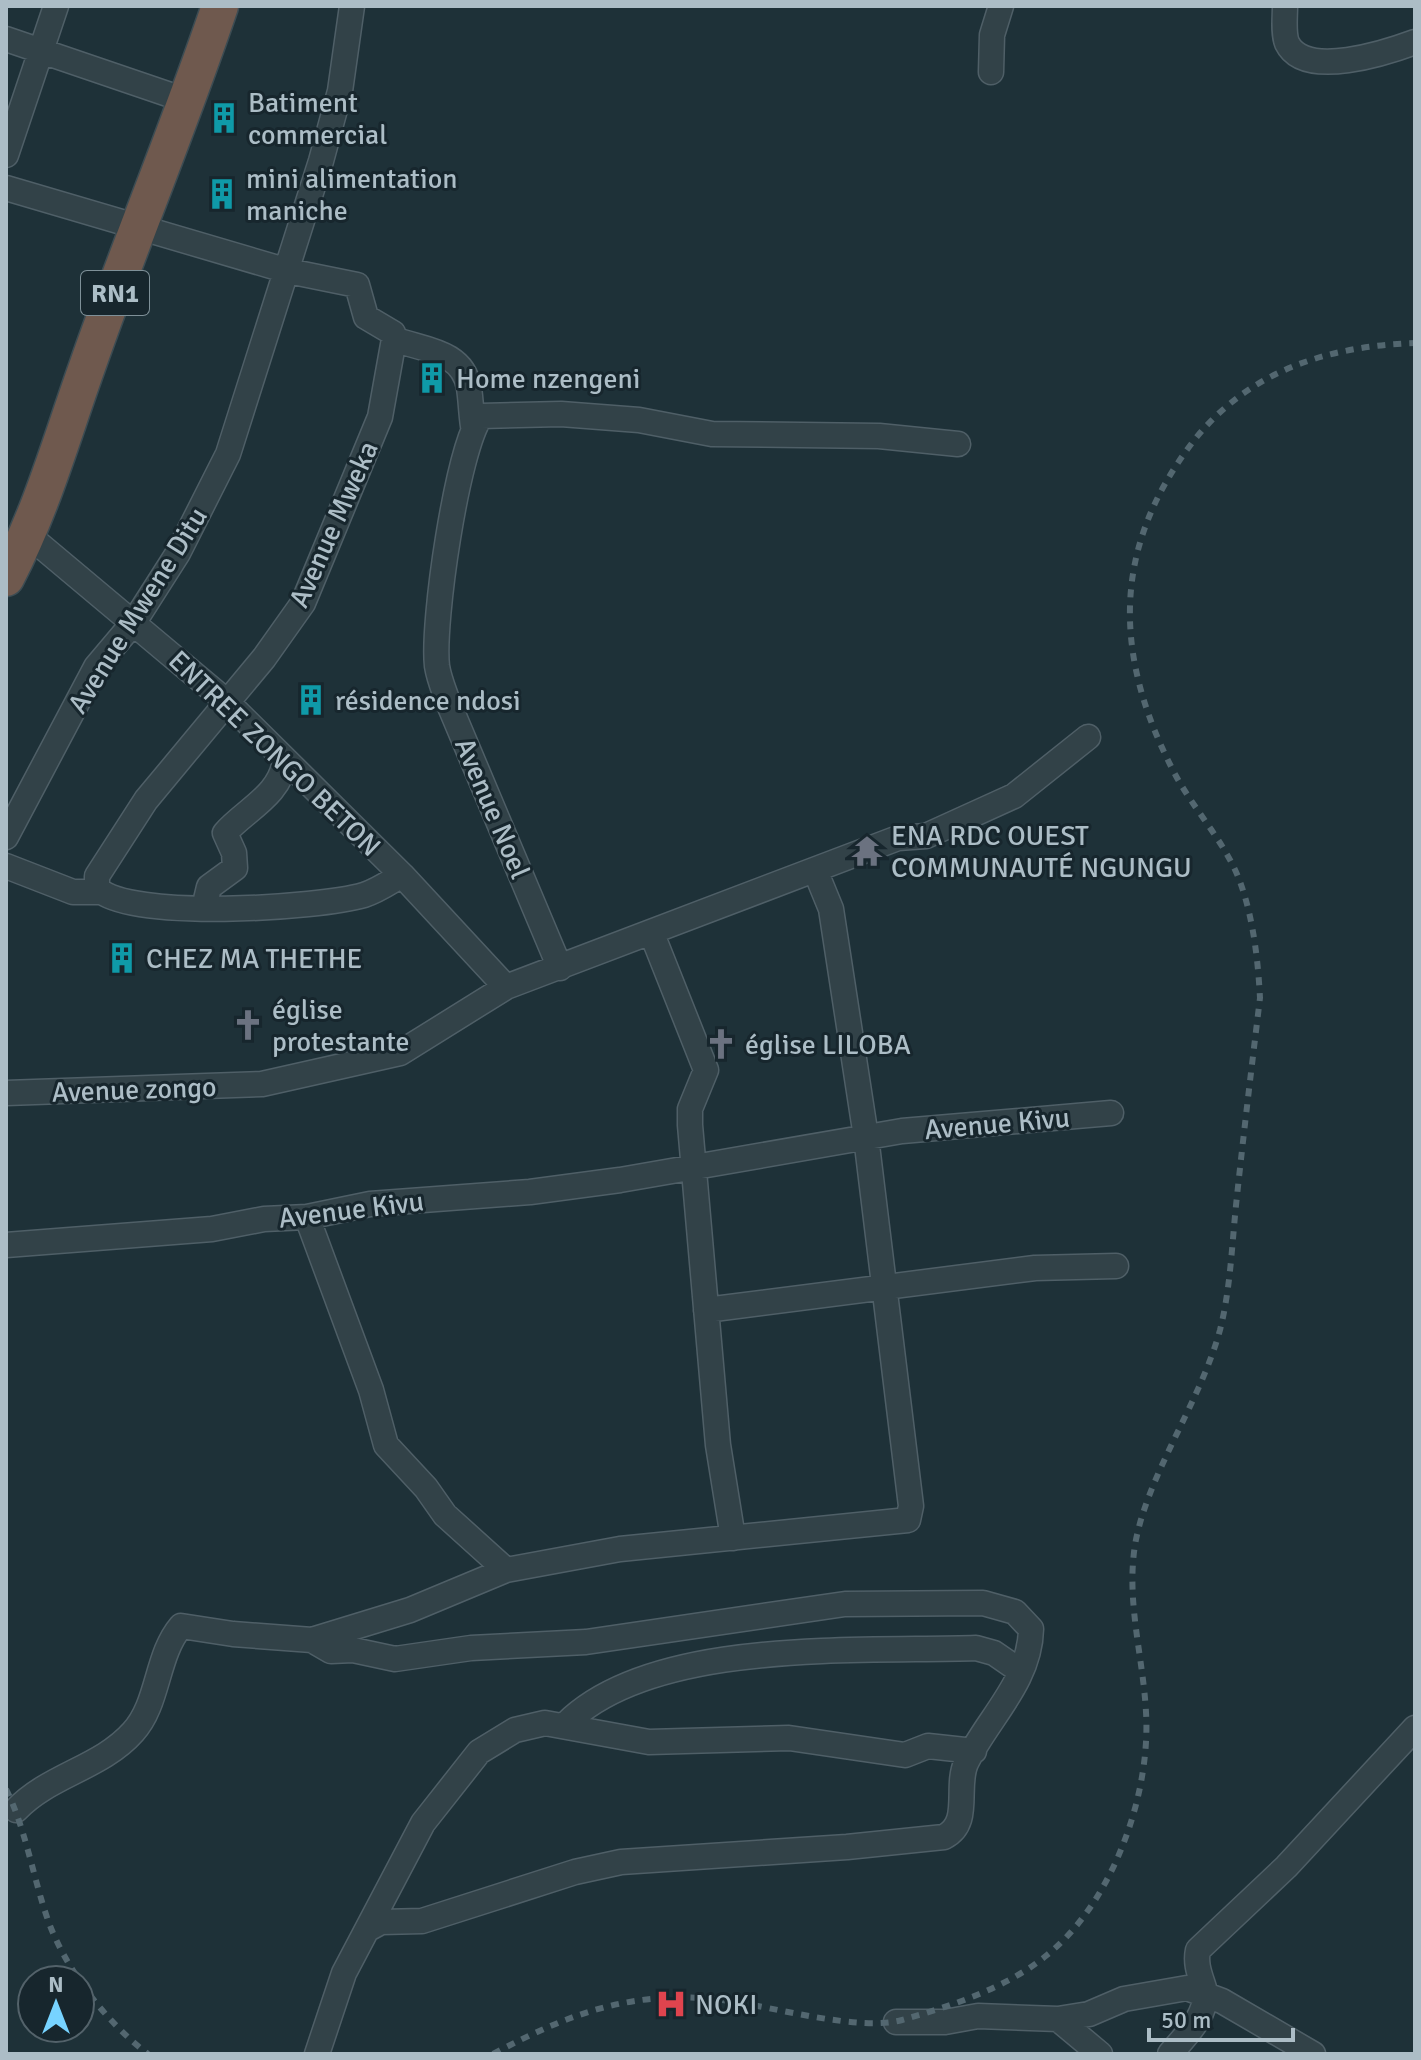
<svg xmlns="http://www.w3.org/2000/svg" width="1421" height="2060" font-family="Signika,sans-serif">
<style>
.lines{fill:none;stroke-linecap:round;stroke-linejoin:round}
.minor-casing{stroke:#4f5f67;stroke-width:27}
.highway-casing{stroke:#3c4c53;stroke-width:39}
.minor{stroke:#324248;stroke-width:24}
.highway{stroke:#6f594e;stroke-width:36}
.rail{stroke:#536770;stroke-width:6;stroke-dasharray:8 8;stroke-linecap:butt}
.labels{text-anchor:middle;stroke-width:6;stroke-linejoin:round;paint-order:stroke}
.shield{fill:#17262d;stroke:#7f9098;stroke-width:2}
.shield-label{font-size:26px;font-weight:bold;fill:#acbdc6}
.poi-label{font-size:28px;fill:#acbdc6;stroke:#17262d;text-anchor:start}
.street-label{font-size:28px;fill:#acbdc6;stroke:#17262d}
</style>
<rect width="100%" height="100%" fill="#1e3138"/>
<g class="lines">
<defs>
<path id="minor" d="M1285 6C1285 17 1283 33 1287 43 1305 80 1388 52 1415 42
M6 39 188 101
M991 72 992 35 1001 6
M6 155 56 6
M6 188 288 271 357 285 366 317 393 333 394 339 380 417 303 603 264 658 146 800 97 876V888C127 921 320 908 364 895 377 891 390 882 402 875
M394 339C422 350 463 350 469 388 471 401 471 413 473 426
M28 535 226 701 402 875 506 987
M6 837 96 667 134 622 178 553 228 454 321 161 340 91 352 6
M6 866 73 892H100
M204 908 209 887 235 868 234 853 225 833C245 810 281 795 285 760
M652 934 706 1070 690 1109V1125L718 1445 733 1538
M560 968 448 702C444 690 439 679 437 666 432 623 457 449 481 416L561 414 639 420 712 434 879 436 958 444
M6 1093 262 1084 400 1053 506 987 898 838 926 836 1014 796 1088 737
M307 1217 371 1390 386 1445 426 1488 445 1515 506 1570
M6 1245 212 1229 264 1219 307 1217 370 1204 530 1192 620 1180 902 1131 1111 1113
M706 1310 1035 1268 1116 1266
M312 1640 331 1651 353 1650 395 1659 471 1648 586 1642 845 1604 983 1603 1015 1612 1031 1629C1030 1682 987 1719 966 1763 955 1788 972 1823 944 1837L847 1847 621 1862 575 1872 422 1921 381 1922 368 1929
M566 1724C652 1638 861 1652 976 1648L994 1653 1020 1671
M16 1810C49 1775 101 1768 133 1732 159 1704 156 1655 181 1626L233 1634 312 1640 410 1610 506 1570 620 1549 908 1520 911 1506 866 1137 831 909 815 870
M1058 2019 1100 2054
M896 2022H945L978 2016 1058 2019 1089 2014 1124 1999 1187 1988 1222 2001 1313 2054
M317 2054 344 1973 423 1823 479 1752 515 1730 545 1723 649 1742 789 1738 905 1755 928 1746 974 1751
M1170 2054C1185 2036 1210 2014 1204 1988 1200 1975 1195 1964 1198 1950L1286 1867 1415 1728"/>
<path id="highway" d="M6 578C42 509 61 440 87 367 129 246 179 128 220 6"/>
</defs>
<use href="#minor" class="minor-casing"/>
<use href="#highway" class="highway-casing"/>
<use href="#minor" class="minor"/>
<use href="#highway" class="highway"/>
<path class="rail" d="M6 1789C27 1832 33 1879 49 1923 67 1971 107 2023 148 2054
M493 2054C572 2012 637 1988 729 2001 774 2007 859 2032 902 2020 951 2006 1007 1988 1047 1955 1113 1902 1151 1794 1146 1712 1143 1656 1126 1602 1135 1545 1147 1475 1200 1403 1220 1330 1231 1287 1232 1240 1237 1196 1244 1130 1252 1064 1260 998 1258 959 1253 916 1239 879 1224 841 1195 811 1176 776 1114 659 1110 551 1192 443 1247 371 1328 346 1415 343"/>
</g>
<defs>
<symbol id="building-bare" viewBox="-9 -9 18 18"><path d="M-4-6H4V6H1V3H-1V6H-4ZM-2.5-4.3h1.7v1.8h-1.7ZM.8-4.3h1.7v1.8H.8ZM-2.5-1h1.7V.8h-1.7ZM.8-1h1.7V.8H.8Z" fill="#0f9aa8" stroke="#17262d" stroke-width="2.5" paint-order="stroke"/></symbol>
<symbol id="temple-bare" viewBox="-9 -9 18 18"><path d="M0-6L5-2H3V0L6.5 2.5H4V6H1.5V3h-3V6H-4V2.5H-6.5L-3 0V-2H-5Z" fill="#6b7280" stroke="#17262d" stroke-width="2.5" paint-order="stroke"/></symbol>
<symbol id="church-bare" viewBox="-9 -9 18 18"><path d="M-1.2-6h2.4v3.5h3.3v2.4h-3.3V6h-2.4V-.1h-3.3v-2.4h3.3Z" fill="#6b7280" stroke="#17262d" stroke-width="2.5" paint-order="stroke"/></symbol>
<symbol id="hospital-bare" viewBox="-9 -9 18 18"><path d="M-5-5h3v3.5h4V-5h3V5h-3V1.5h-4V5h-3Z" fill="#e0444e" stroke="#17262d" stroke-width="2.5" paint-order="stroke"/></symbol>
</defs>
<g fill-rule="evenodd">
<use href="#building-bare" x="202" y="96" width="44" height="44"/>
<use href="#building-bare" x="200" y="172" width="44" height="44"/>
<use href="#building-bare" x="410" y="356" width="44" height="44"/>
<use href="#building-bare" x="289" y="678" width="44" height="44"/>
<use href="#temple-bare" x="845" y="829" width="44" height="44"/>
<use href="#building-bare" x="100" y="936" width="44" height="44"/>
<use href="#church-bare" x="226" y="1003" width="44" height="44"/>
<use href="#church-bare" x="699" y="1022" width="44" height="44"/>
<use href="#hospital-bare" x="649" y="1982" width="44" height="44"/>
</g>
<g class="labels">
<rect class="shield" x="81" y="271" width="68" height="44" rx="6"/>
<g class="shield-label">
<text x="115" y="302">RN1</text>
</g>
<g class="poi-label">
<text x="248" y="112">Batiment<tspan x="248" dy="32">commercial</tspan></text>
<text x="246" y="188">mini alimentation<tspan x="246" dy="32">maniche</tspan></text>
<text x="456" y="388">Home nzengeni</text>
<text x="335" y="710">résidence ndosi</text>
<text x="891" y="845">ENA RDC OUEST<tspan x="891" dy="32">COMMUNAUTÉ NGUNGU</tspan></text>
<text x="146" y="968">CHEZ MA THETHE</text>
<text x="272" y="1019">église<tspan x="272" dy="32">protestante</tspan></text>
<text x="745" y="1054">église LILOBA</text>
<text x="695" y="2014">NOKI</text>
</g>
<g class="street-label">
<text transform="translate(333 524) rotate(-66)" y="10">Avenue Mweka</text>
<text transform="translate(137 610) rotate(-58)" y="10">Avenue Mwene Ditu</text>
<text transform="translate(275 753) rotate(44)" y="10">ENTREE ZONGO BETON</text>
<text transform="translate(493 808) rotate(67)" y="10">Avenue Noel</text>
<text transform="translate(134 1089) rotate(-2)" y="10">Avenue zongo</text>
<text transform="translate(997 1123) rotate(-5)" y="10">Avenue Kivu</text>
<text transform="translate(351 1209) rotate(-7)" y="10">Avenue Kivu</text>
</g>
</g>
<rect width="1421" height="2060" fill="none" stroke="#acbdc6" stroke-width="16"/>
<g transform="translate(56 2004)"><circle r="38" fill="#17262d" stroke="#53626a" stroke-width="2"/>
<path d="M0-6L14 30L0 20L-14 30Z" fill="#77d3ff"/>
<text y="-12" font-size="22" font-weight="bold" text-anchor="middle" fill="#acbdc6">N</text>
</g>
<path d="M1149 2028v12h144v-12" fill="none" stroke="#acbdc6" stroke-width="4"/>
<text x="1161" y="2028" font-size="24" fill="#acbdc6" stroke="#17262d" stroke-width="6" paint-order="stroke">50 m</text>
</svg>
